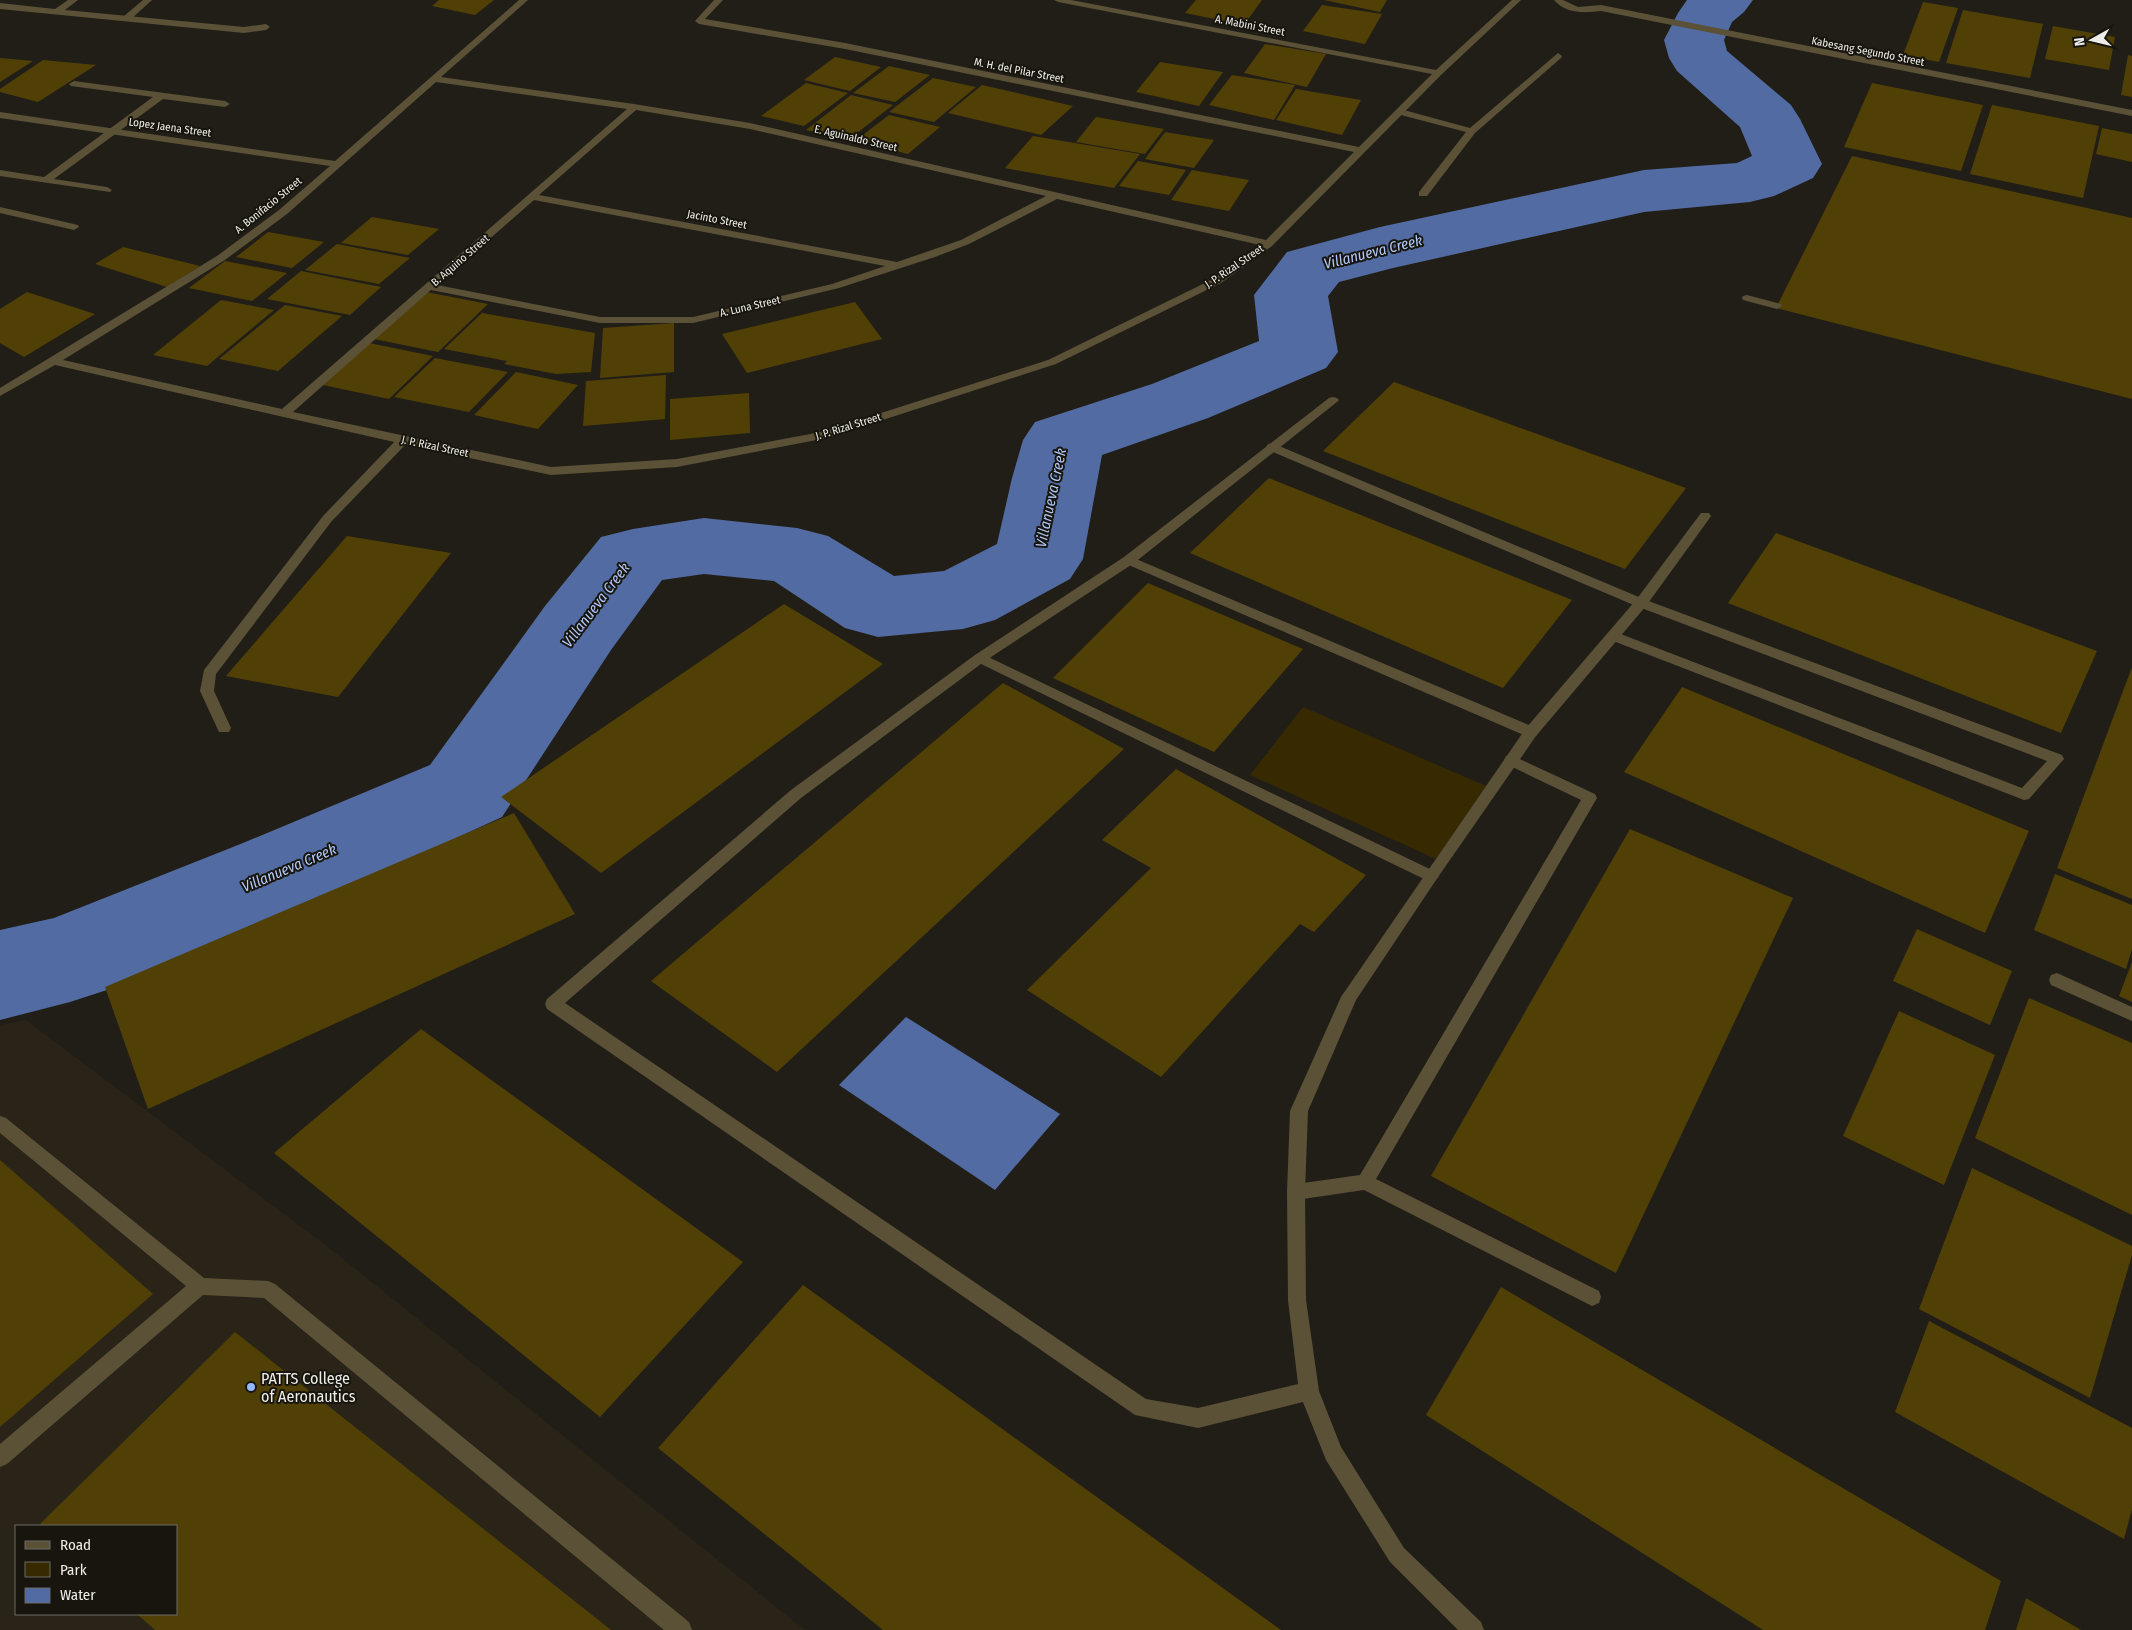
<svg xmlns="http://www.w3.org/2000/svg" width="2132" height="1630" font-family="'Fira Sans Condensed',sans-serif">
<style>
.built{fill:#292417;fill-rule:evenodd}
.green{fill:#372a00}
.water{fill:#526ca3}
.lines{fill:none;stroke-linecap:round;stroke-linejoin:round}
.river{fill:#526ca3;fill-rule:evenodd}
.building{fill:#514006}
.lane{fill:#5a5137;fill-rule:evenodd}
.street{fill:#5a5137;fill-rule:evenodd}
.poi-dot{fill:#94b7fd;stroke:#17150e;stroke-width:2}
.labels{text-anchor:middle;stroke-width:4;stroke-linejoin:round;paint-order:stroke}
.far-street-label{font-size:11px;fill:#efede8;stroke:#17150e}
.water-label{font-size:15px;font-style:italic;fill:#b1c9fa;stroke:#17150e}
.near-poi-label{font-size:16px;fill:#efede8;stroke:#17150e;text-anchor:start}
</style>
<rect width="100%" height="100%" fill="#211e17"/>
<path class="built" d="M26 1020 328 1247 805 1630H0V1025ZM16 1526H176V1614H16Z"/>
<path class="green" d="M1303 707 1486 786 1436 859 1250 775Z"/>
<path class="water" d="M906 1017 1060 1114 995 1190 839 1085Z"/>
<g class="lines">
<path class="river" d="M1687 0H1753L1744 12 1732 22 1724 40 1727 51 1791 105 1800 119 1822 164 1813 178 1774 196 1750 202 1644 212 1393 268 1339 282 1328 296 1338 352 1326 368 1208 418 1102 455 1083 559 1070 579 995 620 963 629 878 637 845 628 774 581 704 574 662 580 611 650 502 817 319 901 110 989 70 1002 0 1020V930L54 918 243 843 430 765 545 606 601 537 633 529 704 518 797 528 828 536 894 576 944 571 997 544 1012 478 1023 440 1035 422 1152 384 1259 341 1254 295 1287 252 1380 227 1644 170 1737 163 1752 156 1740 127 1677 71 1669 58 1664 40 1678 13Z"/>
</g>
<path class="building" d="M439 0H494L475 15 432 6Z
M1196 0H1262L1244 25 1185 13Z
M1324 0H1387L1380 12Z
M1923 2 1958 8 1939 62 1903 55Z
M1322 5 1382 14 1365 44 1303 31Z
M1963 10 2043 24 2030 78 1946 63Z
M2053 26 2115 37 2109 70 2045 59Z
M1265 44 1326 54 1307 87 1244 73Z
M2128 55 2132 56V97L2121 95Z
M835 57 881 67 850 91 804 80Z
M0 58 33 61 0 82Z
M43 60 96 65 38 102 0 92V89Z
M1160 62 1223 72 1199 106 1136 92Z
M889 66 930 75 895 102 853 93Z
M1232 75 1295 85 1274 120 1209 105Z
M933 78 976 87 934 122 889 112Z
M806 83 848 93 804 126 761 116Z
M1872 83 1983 105 1961 171 1844 147Z
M982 85 1073 106 1041 135 948 113Z
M1296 89 1361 100 1342 135 1276 120Z
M851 95 893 105 848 140 806 130Z
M1992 105 2099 126 2083 198 1970 174Z
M889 115 940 127 908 154 855 141Z
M1096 117 1164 129 1145 154 1076 142Z
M2102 128 2132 134V162L2096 154Z
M1165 132 1214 140 1194 168 1145 159Z
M1033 136 1140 154 1114 188 1005 168Z
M1852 156 2132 218V399L1776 308Z
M1138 161 1186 170 1169 195 1119 186Z
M1192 170 1249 180 1229 211 1171 200Z
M372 217 439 229 408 255 341 243Z
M268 232 324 242 292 268 236 257Z
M337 244 410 258 379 284 305 270Z
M123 247 200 266 167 287 95 264Z
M225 261 287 273 252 301 189 288Z
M301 271 381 287 350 315 267 299Z
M27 292 95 314 24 357 0 343V309Z
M426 292 488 304 438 352 374 339Z
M221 300 274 310 207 366 153 355Z
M855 302 882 339 747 373 722 334Z
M285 305 342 316 278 371 219 359Z
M482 313 595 333 591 372 556 374 504 364 507 361 444 349Z
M674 323V372L600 378 603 328Z
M369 343 433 356 389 399 323 385Z
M435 358 508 372 469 412 394 397Z
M516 372 578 385 538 429 474 415Z
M666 375 665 419 583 426 586 381Z
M1394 382 1686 488 1625 569 1323 451Z
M749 393 750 433 670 440V399Z
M1269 478 1572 600 1503 688 1190 553Z
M1776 533 2097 651 2061 733 1728 603Z
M347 536 451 553 338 697 226 676Z
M1148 583 1303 649 1214 752 1053 678Z
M784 604 883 664 601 873 501 797Z
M2132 667V899L2057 868Z
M1003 683 1124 749 777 1072 651 981Z
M1682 687 2029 831 1985 933 1624 772Z
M1176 769 1366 875 1314 932 1300 924 1161 1077 1027 990 1151 868 1102 840Z
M514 813 575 914 148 1109 105 987Z
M1630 829 1793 898 1616 1273 1431 1176Z
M2055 874 2132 905V949L2126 969 2034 930Z
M1917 929 2012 971 1990 1025 1893 981Z
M2132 962V1002L2119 996Z
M2029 998 2132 1043V1215L1975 1138Z
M1899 1011 1995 1055 1944 1185 1843 1136Z
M421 1029 743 1262 600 1417 274 1153Z
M0 1160 153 1294 0 1427Z
M1972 1168 2132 1246V1255L2090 1398 1919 1309Z
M803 1285 1281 1630H883L658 1448Z
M1501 1287 2001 1581 1985 1630H1763L1426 1415Z
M1929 1321 2132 1428V1509L2124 1539 1895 1412Z
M235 1332 611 1630H155L137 1614H176V1526H43L40 1524Z
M2026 1598 2081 1630H2016Z"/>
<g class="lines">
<path class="lane" d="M143 0H152L130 20H124V16Z
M1558 53 1562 56 1561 58 1475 133 1427 196H1419V192L1466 132 1397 114V110L1400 109 1470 128Z
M74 81 225 101 230 104 225 107 163 99 54 179 107 187 112 190 110 192 0 176V170L44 177 153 97 71 86 69 84Z
M0 207 78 225 79 227 74 230 0 213Z
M1747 295 1781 304 1782 306 1777 309 1743 300 1742 298 1743 296Z
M403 436 407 437 409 440 407 443 331 522 216 674 214 691 231 728 229 732H219L200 691 204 670 323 516 399 437Z
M1272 443 1646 600 2062 755 2064 759 2029 799 2024 800 1608 639 1606 636 1608 633H1618L2022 788 2047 761 1636 606 1268 450 1266 447 1268 444Z
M1129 556 1536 728 1538 732 1536 736H1526L1124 563 1123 560 1124 557Z
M980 653 1436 872 1439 876 1436 880 1431 882 1426 880 975 661 973 658 975 655Z
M1511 755 1595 794 1597 798 1376 1179 1599 1291 1601 1297 1599 1303 1592 1306 1364 1190 1296 1200 1290 1198 1287 1192 1290 1186 1296 1184 1360 1175 1581 800 1506 764 1504 760 1506 756Z
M0 1116 6 1118 204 1278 268 1281 275 1284 689 1622 692 1630H664L264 1298 203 1295 7 1464 0 1467V1444L186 1286 0 1133Z"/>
<path class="street" d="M68 0H78L65 10 244 27 266 24 270 27 266 30 244 33 0 9V3L55 9Z
M519 0H528L441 77 634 104 750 123 1266 240 1354 152 845 49 699 24 695 21 714 0H723L705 19 845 43 1359 147 1432 74 1058 2 1054 0H1071L1436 70 1512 0H1521L1441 75 1272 246 1221 283 1056 364 827 438 677 467 551 475 403 444 55 365 0 396V388L217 256 279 210 330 166 0 118V112L335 161ZM436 82 627 109 282 409 63 360 225 260 287 214ZM636 110 750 129 1046 196 961 240 897 262 539 195ZM1057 199 1260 245 1213 279 1048 360 821 432 677 459 551 467 293 412 431 290 600 323H693L839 288 935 257 969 244ZM534 200 885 266 832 284 693 317H600L437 285Z
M1554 0H1563L1578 7 1601 5 2132 110V116L1601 11C1584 13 1566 14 1554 0Z
M1333 397 1337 398 1339 400 1337 402 1134 563 985 661 801 798 565 1003 1146 1399 1198 1408 1298 1384 1288 1300 1287 1192 1290 1111 1341 997 1526 728 1636 600 1701 513H1709L1711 516 1709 519 1646 606 1536 736 1436 880 1356 1000 1308 1111 1305 1192 1306 1300 1319 1391 1341 1447 1404 1548 1481 1622 1484 1630H1458L1390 1562 1326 1460 1303 1402 1198 1428 1135 1415 547 1009 545 1004 547 999 791 790 975 655 1124 557 1329 398Z
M2057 973 2132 1007V1021L2051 985 2049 980 2051 975Z"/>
</g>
<circle class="poi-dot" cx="251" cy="1387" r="5"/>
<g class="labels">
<g class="far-street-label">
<text transform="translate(1250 25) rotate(11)" y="4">A. Mabini Street</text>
<text transform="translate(1868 51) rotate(11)" y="4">Kabesang Segundo Street</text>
<text transform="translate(1019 70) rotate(11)" y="4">M. H. del Pilar Street</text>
<text transform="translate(170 127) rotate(8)" y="4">Lopez Jaena Street</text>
<text transform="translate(856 138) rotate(13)" y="4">E. Aguinaldo Street</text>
<text transform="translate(268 205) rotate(-39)" y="4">A. Bonifacio Street</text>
<text transform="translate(717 219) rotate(11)" y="4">Jacinto Street</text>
<text transform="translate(460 260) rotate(-41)" y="4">B. Aquino Street</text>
<text transform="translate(1234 266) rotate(-34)" y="4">J. P. Rizal Street</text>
<text transform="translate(750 306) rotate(-13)" y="4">A. Luna Street</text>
<text transform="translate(848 426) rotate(-17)" y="4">J. P. Rizal Street</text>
<text transform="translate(435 446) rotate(12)" y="4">J. P. Rizal Street</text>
</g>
<g class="water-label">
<text transform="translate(1373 252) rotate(-14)" y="5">Villanueva Creek</text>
<text transform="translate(1051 498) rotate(-78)" y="5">Villanueva Creek</text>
<text transform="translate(596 605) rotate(-53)" y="5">Villanueva Creek</text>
<text transform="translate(289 868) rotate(-23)" y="5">Villanueva Creek</text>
</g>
<g class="near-poi-label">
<text x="261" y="1384">PATTS College<tspan x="261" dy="18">of Aeronautics</tspan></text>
</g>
</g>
<rect x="15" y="1525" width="162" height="90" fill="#17150e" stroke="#6d6b65"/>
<rect x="25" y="1541" width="25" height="8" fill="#5a5137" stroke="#6d6b65"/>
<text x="60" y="1550" font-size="15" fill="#efede8">Road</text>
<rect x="25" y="1562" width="25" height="15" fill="#372a00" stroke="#6d6b65"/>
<text x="60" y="1575" font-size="15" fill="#efede8">Park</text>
<rect x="25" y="1588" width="25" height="15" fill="#526ca3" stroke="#6d6b65"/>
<text x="60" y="1600" font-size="15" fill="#efede8">Water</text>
<g transform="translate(2092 40) rotate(262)" stroke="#17150e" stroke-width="4" paint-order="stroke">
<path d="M0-4L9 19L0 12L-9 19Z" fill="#efede8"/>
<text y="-8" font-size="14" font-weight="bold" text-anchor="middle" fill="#efede8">N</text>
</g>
</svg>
